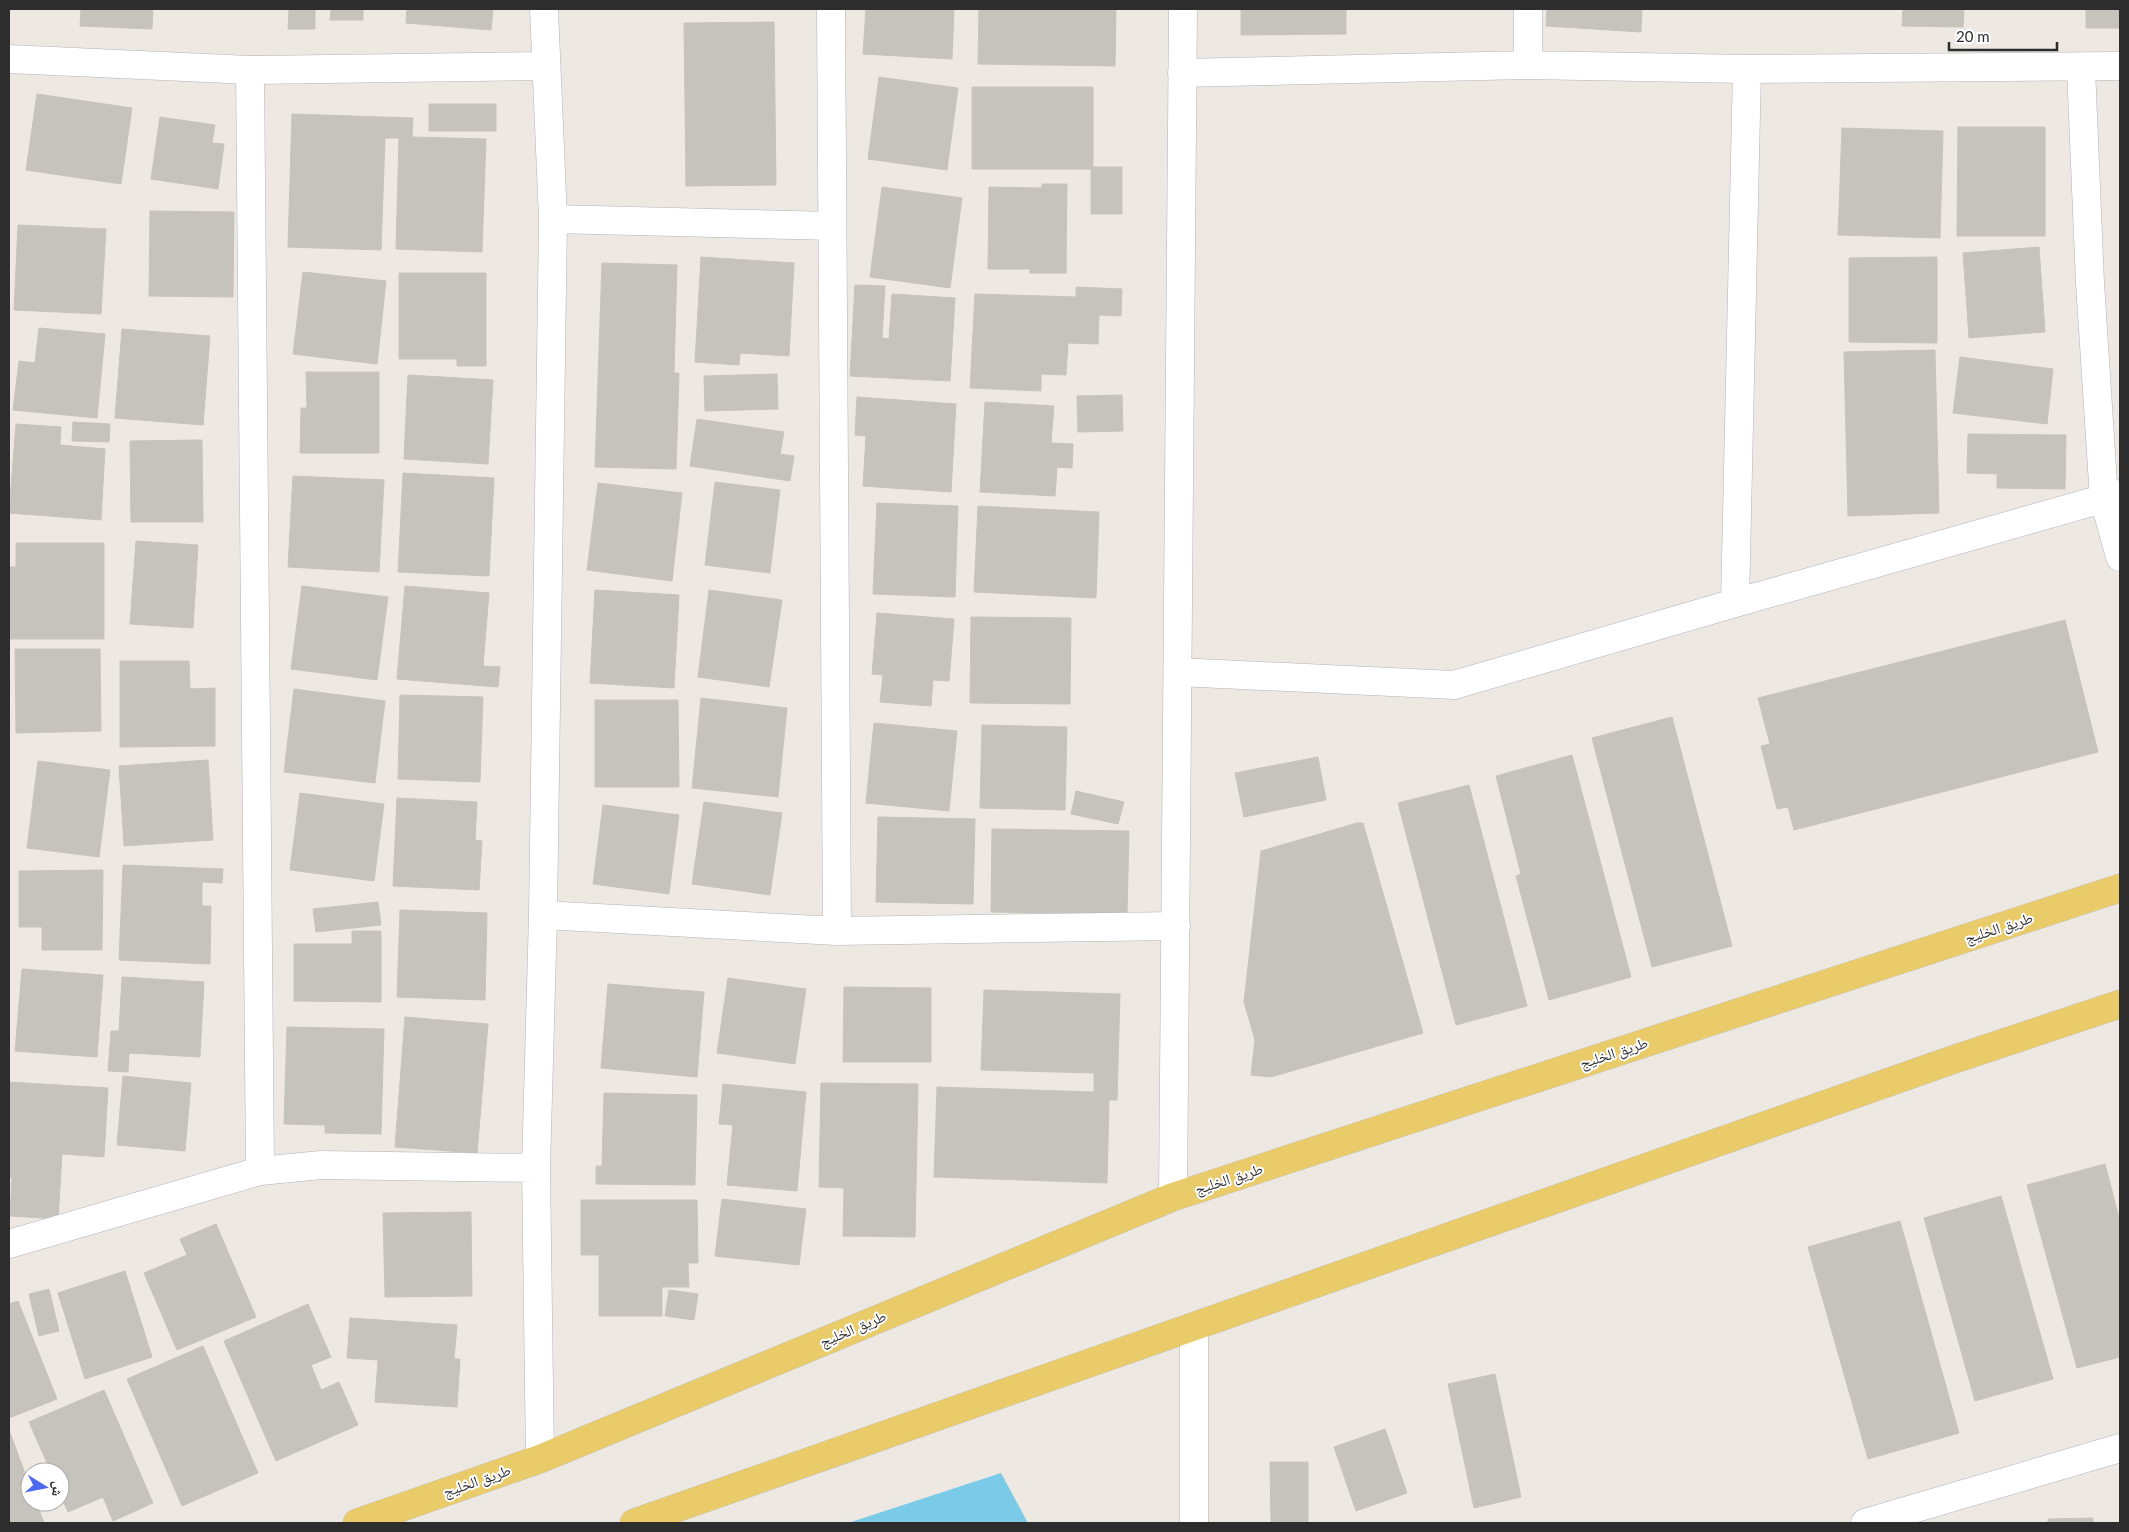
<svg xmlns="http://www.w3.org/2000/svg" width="2129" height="1532" font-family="Lato,'Noto Naskh Arabic',sans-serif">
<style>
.water{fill:#7bcbe8}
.building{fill:#c6c2bc;stroke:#c9c4ba}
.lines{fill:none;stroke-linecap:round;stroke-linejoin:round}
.minor-casing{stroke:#b1b2bc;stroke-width:29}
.primary-casing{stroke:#c8c8c8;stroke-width:29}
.minor{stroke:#fff;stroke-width:28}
.primary{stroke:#e9cb6a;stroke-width:28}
.labels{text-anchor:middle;stroke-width:4;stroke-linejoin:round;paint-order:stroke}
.street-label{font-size:15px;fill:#2d2d2d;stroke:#fff}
</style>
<rect width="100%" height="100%" fill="#ede8e1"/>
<path class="water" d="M1001 1473 1028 1523H848Z"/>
<path class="building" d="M81 9H153L152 29 80 26Z
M289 9H315V29H288Z
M331 9H363V20H330Z
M407 9H493L491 30 406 23Z
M866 9H954L952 59 863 54Z
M979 9H1116L1115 66 978 64Z
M1241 9H1346V34L1241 35Z
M1547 9H1642L1641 32 1546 26Z
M1903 9H1964L1963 27 1902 26Z
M2086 9H2120V28H2086Z
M774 22 776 185 686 186 684 23Z
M879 77 958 88 947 170 868 159Z
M972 87H1093V167H1122V214H1091V169H972Z
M37 94 132 108 121 184 26 170Z
M429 104H496V131H429Z
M292 114 413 118 412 137 486 139 482 252 396 249 399 138H385L381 250 288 247Z
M160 117 215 125 212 143 224 144 218 189 151 179Z
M1958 127H2045V236H1957Z
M1842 128 1943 131 1940 238 1838 235Z
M1042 184H1067L1066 273H1030V269H988L989 187 1042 188Z
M882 187 962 198 950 288 870 277Z
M150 211 234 212 233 297 149 296Z
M18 225 106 229 101 314 14 310Z
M2039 247 2045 332 1969 338 1963 253Z
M701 257 794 263 789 356 740 353 739 365 695 362Z
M1937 257V343L1849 342V258Z
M602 263 677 265 674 373H679L676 469 595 467Z
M303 272 386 281 377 364 293 354Z
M399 273H486V366H457V359H399Z
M855 285 885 286 882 338 889 339 892 294 955 298 950 381 850 376Z
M1076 287 1122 289 1121 316 1099 315 1098 344 1068 343 1066 375 1041 374V391L970 388 975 294 1076 297Z
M39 328 105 334 97 418 13 410 19 361 35 363Z
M122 329 210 336 203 425 115 418Z
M1935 350 1939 513 1848 516 1844 352Z
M1960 357 2053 369 2047 424 1953 413Z
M306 372H379V453H300L301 408H307Z
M777 374 778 409 705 411 704 376Z
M408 375 493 380 488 464 404 459Z
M1122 395 1123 431 1078 432 1077 396Z
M857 397 956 404 951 492 863 486 866 436 855 435Z
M985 402 1054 406 1051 443 1073 444 1072 468 1057 467 1055 496 980 492Z
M697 419 784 432 780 454 794 456 790 481 690 466Z
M73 422 110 424 109 442 72 441Z
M16 424 61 427 60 445 105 449 101 520 9 513Z
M1968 434 2066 435 2065 489 1997 488V474L1967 473Z
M202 440 203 522H131L130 441Z
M403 473 494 478 489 576 398 572Z
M293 476 384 480 379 572 288 567Z
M715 482 780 490 770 573 705 565Z
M598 483 682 493 672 581 587 570Z
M877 503 958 506 955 597 873 594Z
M978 506 1099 512 1096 598 974 592Z
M136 541 198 545 193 628 130 624Z
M16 543H104V639H9L10 567H16Z
M302 586 388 597 377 680 291 669Z
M405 586 489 593 483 666 500 667 498 687 397 679Z
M595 590 679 595 674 688 590 683Z
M709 590 782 600 769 687 698 677Z
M877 613 954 619 949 681 933 680 931 706 880 702 883 675 872 674Z
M971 617 1071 618 1070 704 970 703Z
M2065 620 2098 752 1794 830 1788 807 1777 809 1761 746 1770 744 1758 698Z
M15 649H100L101 731 16 733Z
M120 661H189L190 689 215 688V746L120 747Z
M294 689 385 701 375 783 284 772Z
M400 695 483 697 480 782 398 779Z
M701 698 787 708 778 797 692 788Z
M595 700H678L679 787H595Z
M1672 717 1732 946 1652 967 1592 738Z
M874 723 957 731 949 811 866 803Z
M982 725 1067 727 1065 810 980 808Z
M1572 755 1631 977 1549 1000 1516 876 1521 874 1496 776Z
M1318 757 1326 800 1244 817 1235 773Z
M208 760 213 840 124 846 119 766Z
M38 761 110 770 99 857 27 848Z
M1469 785 1527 1006 1456 1025 1398 803Z
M1076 791 1124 802 1118 824 1071 814Z
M300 793 384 804 374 881 290 870Z
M397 798 477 802 475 840 482 841 479 890 393 886Z
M704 802 782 813 770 895 692 884Z
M603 805 679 815 669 894 593 884Z
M878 817 975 819 973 904 876 902Z
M1357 823H1363L1423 1033 1271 1077 1251 1075 1255 1040 1244 1002 1261 851Z
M992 829 1129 831 1127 914 991 912Z
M123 865 223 869 222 883 202 882V906H211L210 964 119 960Z
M103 870 102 950H42V927H19V871Z
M378 902 381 925 316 932 313 909Z
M400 910 487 913 485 1000 397 997Z
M352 931H381V1002L294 1001V944H352Z
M22 969 103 975 97 1057 15 1051Z
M122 977 204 982 200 1057 129 1053 128 1072 108 1071 111 1031H119Z
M728 978 806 989 795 1064 717 1053Z
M608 984 704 992 697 1077 601 1068Z
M844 987 931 988V1062H843Z
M984 990 1120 994 1117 1100H1109L1107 1183 934 1177 937 1087 1094 1092V1073L981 1070Z
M405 1017 488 1024 477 1153 395 1147Z
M287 1027 384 1029 381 1134 325 1133V1125L284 1124Z
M123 1076 191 1083 185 1151 117 1145Z
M9 1082 108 1088 104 1157 62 1154 58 1219 10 1216 12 1177H9Z
M821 1083 918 1084 915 1237 843 1236 844 1188 819 1187Z
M723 1084 806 1092 797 1191 727 1185 733 1125 719 1124Z
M604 1093 697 1095 695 1185 596 1184V1166H602Z
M2105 1164 2120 1222V1357L2077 1368 2027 1185Z
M2001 1196 2053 1379 1975 1401 1924 1218Z
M722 1199 806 1209 799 1265 715 1256Z
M581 1200H697L698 1263H688L689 1287H662V1316H599V1255H581Z
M471 1212 472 1296 385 1297 383 1213Z
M1900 1221 1959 1433 1868 1459 1808 1247Z
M216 1224 256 1317 177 1350 144 1273 187 1255 180 1239Z
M125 1271 152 1357 85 1379 58 1293Z
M49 1289 59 1331 39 1336 29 1294Z
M669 1290 698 1294 694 1320 665 1316Z
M18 1301 57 1399 9 1418V1304Z
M308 1304 331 1357 311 1365 321 1390 339 1382 358 1425 276 1461 224 1341Z
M350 1318 457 1325 454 1359H460L457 1407 375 1402 378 1360 347 1358Z
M203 1346 258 1473 182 1506 127 1379Z
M1495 1374 1521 1497 1474 1508 1448 1384Z
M104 1390 153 1503 113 1521 103 1497 68 1512 60 1494V1472H51L29 1422Z
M1385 1429 1407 1493 1356 1511 1334 1447Z
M9 1430 30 1487V1502H36L44 1523H9Z
M1270 1462H1308V1523H1271Z
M2093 1518V1523H2048V1519Z"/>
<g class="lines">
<defs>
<path id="minor" d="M831 9 837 931
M9 59 250 70 546 66
M1528 65V9
M2081 68 2090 283 2104 499 2120 557
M250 70 260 1171
M1182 73 1528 65 1747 69 2120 66
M553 219 832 226
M1735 603 1747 69
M1178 672 1454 685 1735 603 2120 494
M543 915 837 931 1176 926
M1173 1197 1183 9
M9 1244 260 1171 321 1165 536 1168
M540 1459 536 1168 543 915 553 219 544 9
M1194 1523V1327
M1865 1523 2120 1448"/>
<path id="primary" d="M357 1523 540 1459 1173 1197 2120 888
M634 1523 1952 1060 2120 1004"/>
</defs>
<use href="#minor" class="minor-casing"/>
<use href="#primary" class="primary-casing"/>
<use href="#minor" class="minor"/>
<use href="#primary" class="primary"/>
</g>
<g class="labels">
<g class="street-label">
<text transform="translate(1999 928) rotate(-18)" y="5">طريق الخليج</text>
<text transform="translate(1614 1053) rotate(-18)" y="5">طريق الخليج</text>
<text transform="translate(1229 1179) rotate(-18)" y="5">طريق الخليج</text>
<text transform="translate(853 1329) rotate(-23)" y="5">طريق الخليج</text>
<text transform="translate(477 1481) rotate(-19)" y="5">طريق الخليج</text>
</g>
</g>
<rect width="2129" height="1532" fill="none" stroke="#2d2d2d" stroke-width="20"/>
<g transform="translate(45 1487) rotate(100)"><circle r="24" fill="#ffffff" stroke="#ababab"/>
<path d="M0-4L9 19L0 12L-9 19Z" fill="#4b6af0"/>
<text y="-8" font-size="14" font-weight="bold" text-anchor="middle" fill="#2d2d2d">ش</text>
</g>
<path d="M1949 42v8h108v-8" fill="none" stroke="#2d2d2d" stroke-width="2.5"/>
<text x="1956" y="42" font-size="15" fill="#2d2d2d" stroke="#ffffff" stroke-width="4" paint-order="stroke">20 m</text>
</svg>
